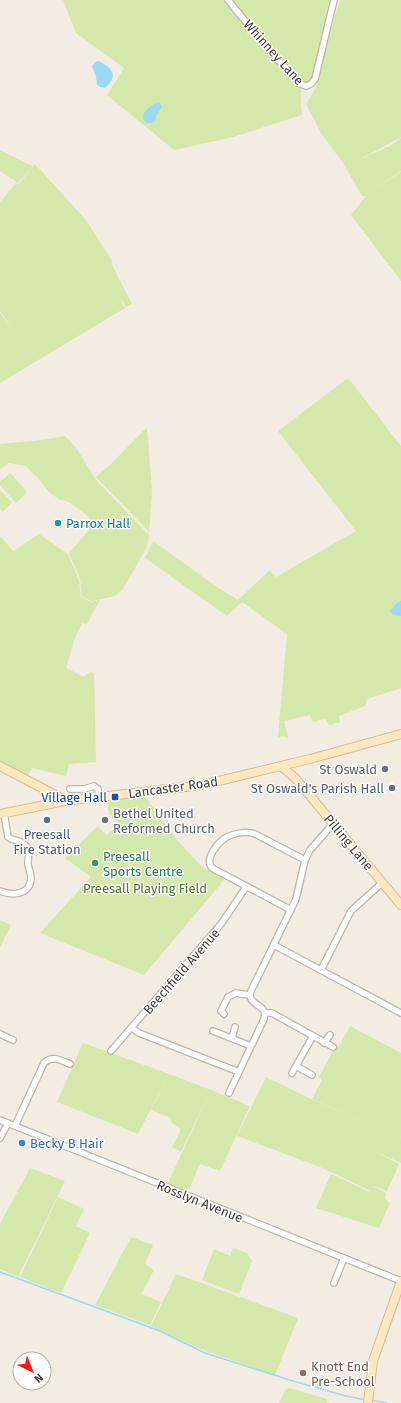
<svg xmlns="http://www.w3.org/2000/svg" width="401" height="1403" font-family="'Fira Sans',sans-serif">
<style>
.green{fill:#d3e8aa}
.water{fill:#9cd9f2}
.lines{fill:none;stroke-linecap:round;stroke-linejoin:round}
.stream{stroke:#9cd9f2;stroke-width:1.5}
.street-casing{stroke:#c0b5a8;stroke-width:8}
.secondary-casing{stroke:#d7bd93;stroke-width:10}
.street{stroke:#fff;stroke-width:5.5}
.secondary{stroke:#ffe8c0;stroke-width:8}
.culture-dot{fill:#0f9aa8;stroke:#fff;stroke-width:1.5}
.worship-dot{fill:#6b7280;stroke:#fff;stroke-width:1.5}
.service-dot{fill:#5c6f8a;stroke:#fff;stroke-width:1.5}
.transit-dot{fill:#1a4fb4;stroke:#fff;stroke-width:1.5}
.leisure-dot{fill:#2e9e5b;stroke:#fff;stroke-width:1.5}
.shop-dot{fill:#3f7fe0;stroke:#fff;stroke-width:1.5}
.education-dot{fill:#8d6e63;stroke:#fff;stroke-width:1.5}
.labels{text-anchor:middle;stroke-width:3;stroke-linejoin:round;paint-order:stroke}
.street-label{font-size:13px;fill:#443b33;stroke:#fff}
.culture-label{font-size:13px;fill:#0d838f;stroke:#fff;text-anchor:start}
.worship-label{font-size:13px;fill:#5b616d;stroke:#fff;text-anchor:end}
.service-label{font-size:13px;fill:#4e5e75;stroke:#fff;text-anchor:end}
.transit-label{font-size:13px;fill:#164399;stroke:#fff;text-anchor:end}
.leisure-label{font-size:13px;fill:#27864d;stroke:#fff;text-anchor:start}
.park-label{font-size:13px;fill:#4d7625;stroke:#fff}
.shop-label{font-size:13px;fill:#366cbe;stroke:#fff;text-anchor:start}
.education-label{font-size:13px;fill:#785e54;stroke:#fff;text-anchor:start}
</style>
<rect width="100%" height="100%" fill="#f2ece3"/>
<path class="green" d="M63 0H226L301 90V107L302 115 233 137 174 150 107 95 124 68 76 33Z
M229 0H332L314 75 310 81 303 84 294 79Z
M341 0H401V137L359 160 390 146 401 138V171L371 192 401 172V281L351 215 366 196H362L346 168 348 166 346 167 321 133 306 104 316 87 335 16Z
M0 150 32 166V168L35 164 86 220 112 261V265L132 304 126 307 119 297 125 308 0 383V313L13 330 0 311V202L16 183 18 185 32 168 18 183 0 171Z
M348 378 401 446V688L367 699 365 706 339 716 340 722 329 725 326 719 313 722 310 715 284 721 288 738 283 736 278 737 287 634 242 602 227 616 145 558 153 541 217 587 238 600 270 570 276 577 356 531 278 431Z
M147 427 152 490 149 532 96 477 112 463Z
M65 436 77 449 96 480 149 535 147 547 123 589 115 596 92 601 82 597 80 579 69 553 89 530V517L69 502 59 499 50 493 37 477 26 466 9 463 0 469V444L43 440Z
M10 473 27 492 16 503 0 485V482Z
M0 490 12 502 3 512 0 509Z
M39 534 68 554 79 580 81 597 91 602 100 600 87 624 82 623 75 638 66 668 84 677 90 672 94 673 96 762 69 764 66 776 32 768 27 777 0 762V536L13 551Z
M145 796 176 839 203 868 224 879 219 886 144 975 40 933 91 877 65 858 98 826 106 835 119 826 109 813 107 800Z
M0 920 11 925 0 947Z
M350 1026 401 1053V1138L312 1099 322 1080 319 1077 336 1045 339 1047Z
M83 1043 169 1074 211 1090 181 1152 172 1147 181 1129 171 1122V1118L151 1110 168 1075 138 1134 57 1102Z
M266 1077 311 1099 401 1138V1163L374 1151 399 1164 387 1191 374 1186 373 1188 374 1187 386 1193 385 1199 390 1203 379 1228 316 1208 331 1174 370 1192 371 1191 320 1167 237 1136Z
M211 1090 250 1106 220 1171 200 1164 188 1192 168 1183Z
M30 1168 65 1181 18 1277 0 1269V1224Z
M58 1197 84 1209 76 1226 90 1233 61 1293 20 1277Z
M131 1237 153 1245 145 1264 154 1270 141 1294 161 1302 150 1325 95 1305Z
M233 1248 247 1253 252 1261 239 1294 202 1280 214 1249 230 1256Z
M176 1274 298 1318 275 1375 203 1350 151 1326Z
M289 1388 327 1399V1402L330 1403H279L285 1390Z"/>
<path class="water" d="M99 61C113 69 119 75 105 88L100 87 97 85 96 77 92 66 95 62Z
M159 102 162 107 156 116V120L152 123H147C136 115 151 105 159 102Z
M401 601V616L393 615 390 611 397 603Z"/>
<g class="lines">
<path class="stream" d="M0 1272 160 1331 205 1353 293 1381 346 1396 366 1400
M371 1400 387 1403"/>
<defs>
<path id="street" d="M228 0 267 48 300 84 306 86 311 84 315 79 334 0
M70 789H84L94 786 98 789 99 796
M0 891C13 896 30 895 31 878 31 873 28 868 28 863 28 857 30 852 27 847 22 839 14 842 8 837L4 813
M291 910 212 868C204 859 218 842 227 837 235 833 246 831 255 834L305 860
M274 945 401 1013
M321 970 351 911 382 883
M224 1014 221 1011 228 997 236 993 249 995
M132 1028 139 1033 239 1072
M213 1031 251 1046
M0 1034 13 1040
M232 1038 235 1027
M324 1043 330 1035
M333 1047 272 1013H265C261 1003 247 1004 251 991L296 899 305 860 310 850 333 824
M111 1051 221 924 246 887
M296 1066 312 1075
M292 1073 313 1036
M229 1093 264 1019 265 1013
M0 1120 401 1281
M15 1126 44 1063C52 1055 60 1060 70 1064
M0 1138 8 1123
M334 1283 344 1258"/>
<path id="secondary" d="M0 766 61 798 64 801
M281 766 296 779 401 905
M0 814 65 801 202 785 310 759 401 734
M368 1403 373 1361 401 1281"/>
</defs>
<use href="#street" class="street-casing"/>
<use href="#secondary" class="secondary-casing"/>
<use href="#street" class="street"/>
<use href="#secondary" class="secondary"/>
</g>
<circle class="culture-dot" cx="58" cy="523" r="4"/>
<g class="worship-dot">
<circle cx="385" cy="769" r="4"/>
<circle cx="105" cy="820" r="4"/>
</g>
<g class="service-dot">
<circle cx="392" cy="788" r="4"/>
<circle cx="47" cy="820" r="4"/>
</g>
<rect class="transit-dot" x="111" y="793" width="8" height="8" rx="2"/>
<circle class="leisure-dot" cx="95" cy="863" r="4"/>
<circle class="shop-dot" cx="22" cy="1143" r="4"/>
<circle class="education-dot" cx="303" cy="1373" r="4"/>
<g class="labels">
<g class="street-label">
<text transform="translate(274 52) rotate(48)" y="5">Whinney Lane</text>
<text transform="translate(173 787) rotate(-8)" y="5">Lancaster Road</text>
<text transform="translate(349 842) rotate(50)" y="5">Pilling Lane</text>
<text transform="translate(181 971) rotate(-49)" y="5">Beechfield Avenue</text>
<text transform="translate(200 1201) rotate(22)" y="5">Rosslyn Avenue</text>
</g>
<g class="culture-label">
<text x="66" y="528">Parrox Hall</text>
</g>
<g class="worship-label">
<text x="377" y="774">St Oswald</text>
<text x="113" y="818" text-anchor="start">Bethel United<tspan x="113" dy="15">Reformed Church</tspan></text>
</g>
<g class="service-label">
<text x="384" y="793">St Oswald's Parish Hall</text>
<text x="47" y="839" text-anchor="middle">Preesall<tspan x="47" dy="15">Fire Station</tspan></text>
</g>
<g class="transit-label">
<text x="107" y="802">Village Hall</text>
</g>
<g class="leisure-label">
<text x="103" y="861">Preesall<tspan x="103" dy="15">Sports Centre</tspan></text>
</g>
<g class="park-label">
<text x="145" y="893">Preesall Playing Field</text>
</g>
<g class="shop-label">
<text x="30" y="1148">Becky B Hair</text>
</g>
<g class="education-label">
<text x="311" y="1371">Knott End<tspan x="311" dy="15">Pre-School</tspan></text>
</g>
</g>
<g transform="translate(32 1371) rotate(137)"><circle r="19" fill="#ffffff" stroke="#b4b1ad"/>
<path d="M0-3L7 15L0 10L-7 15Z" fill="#ff150d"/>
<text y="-6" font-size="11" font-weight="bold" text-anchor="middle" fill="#443b33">N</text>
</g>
</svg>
